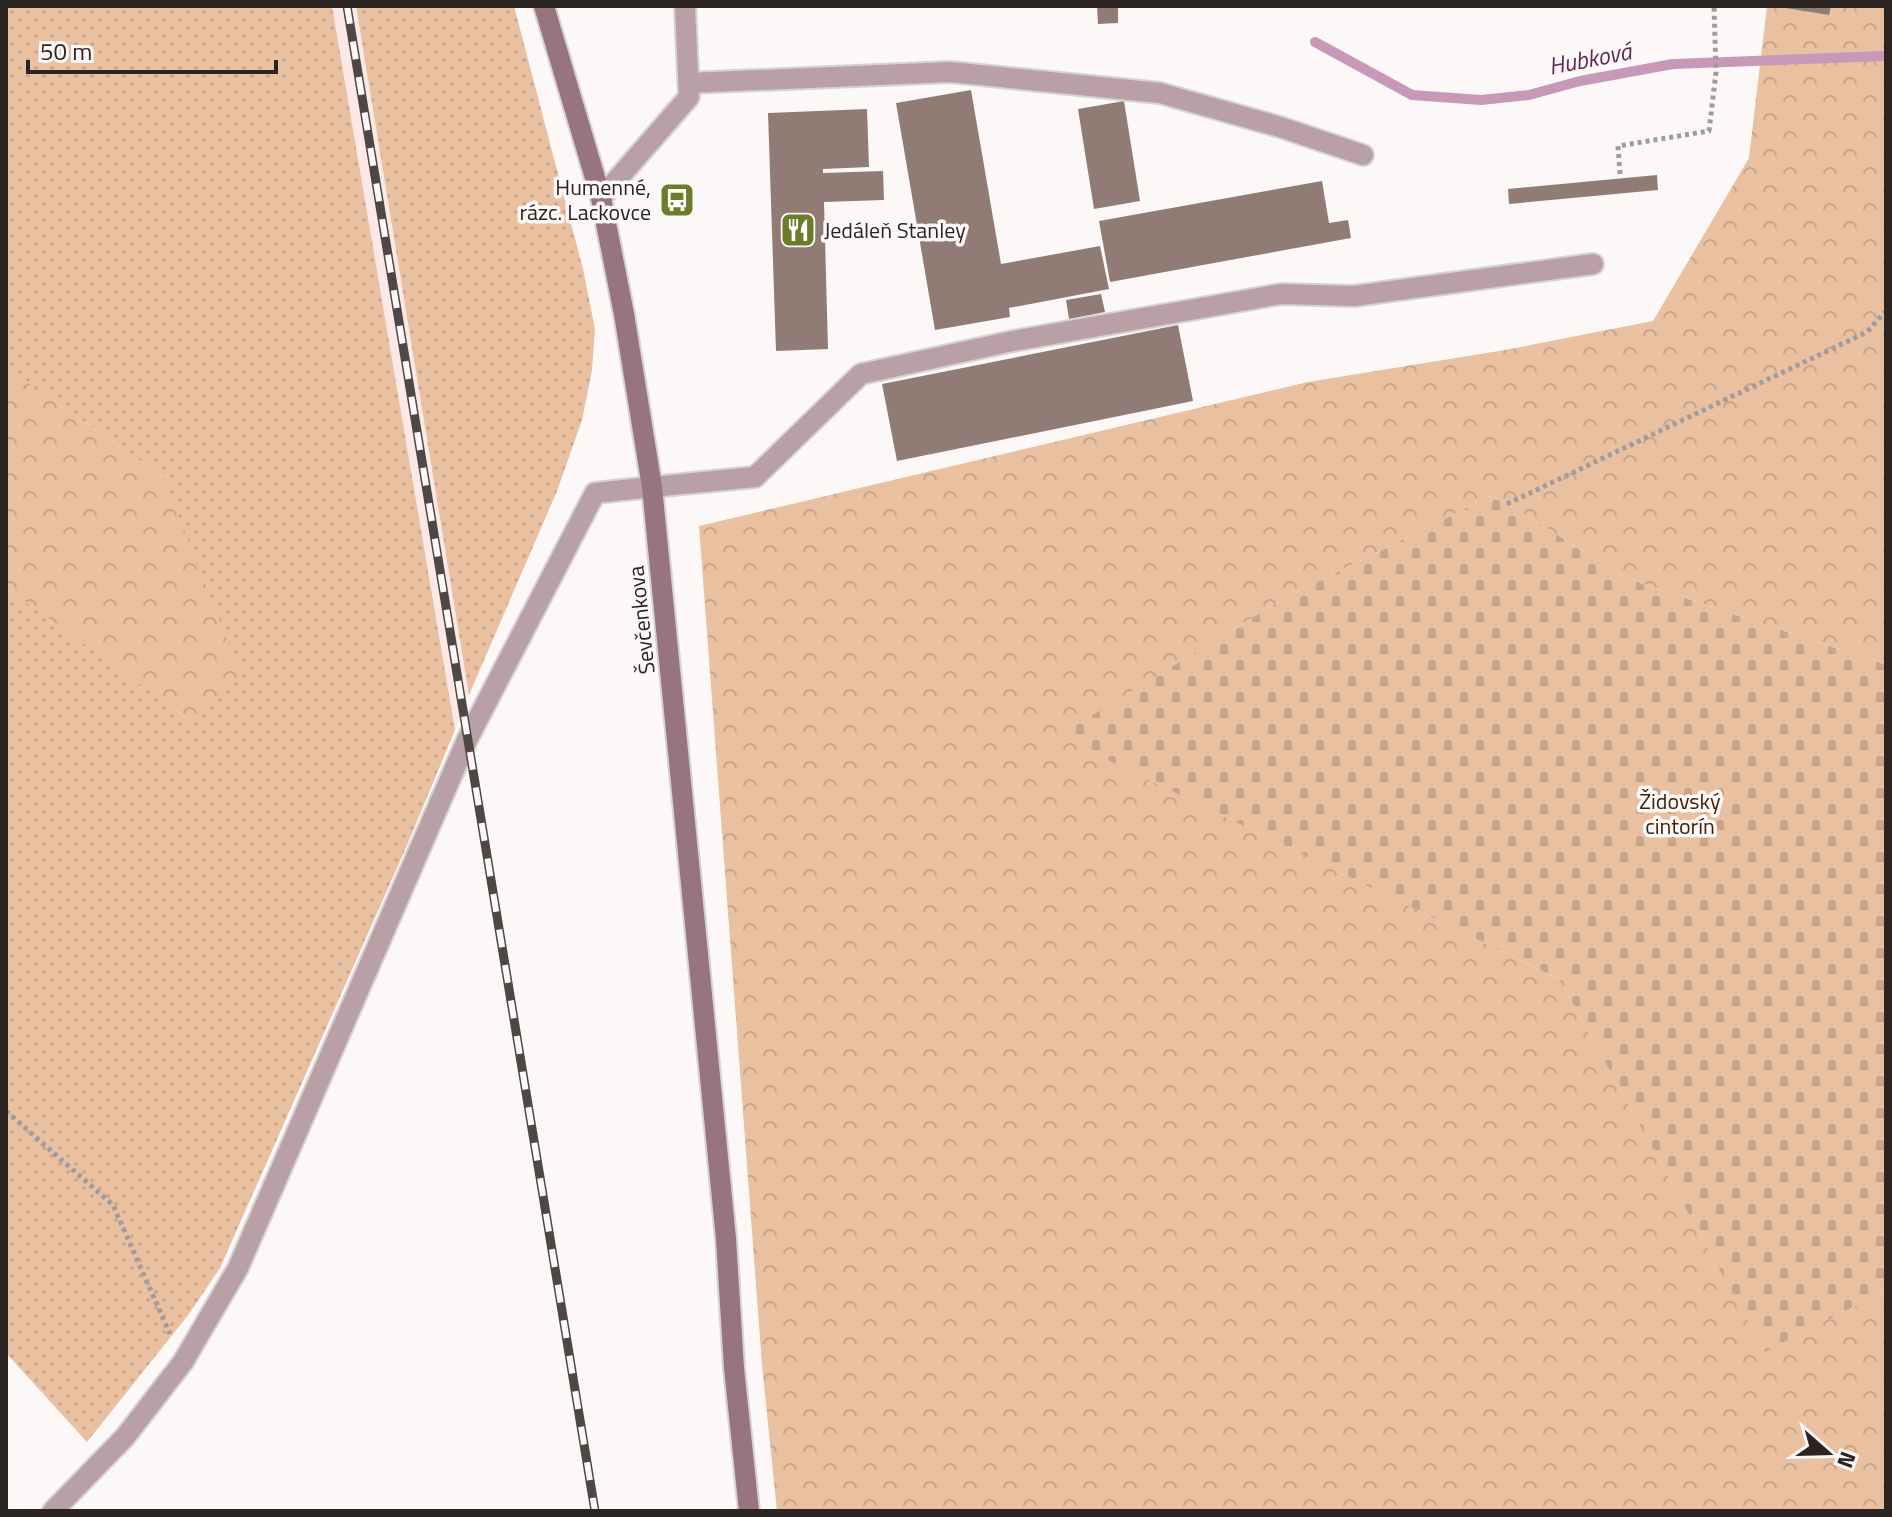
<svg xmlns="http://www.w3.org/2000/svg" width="1892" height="1517" font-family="'Titillium Web',sans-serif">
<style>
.built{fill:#fde8e8}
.grass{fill:url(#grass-dots)}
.forest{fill:url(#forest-crowns)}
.cemetery{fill:url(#cemetery-stones)}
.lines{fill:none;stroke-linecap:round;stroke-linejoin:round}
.stream{stroke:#c798b7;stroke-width:10}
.building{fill:#907c75}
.service-casing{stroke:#d7d2d2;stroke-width:24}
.tertiary-casing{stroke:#d7d2d2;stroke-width:24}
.secondary-casing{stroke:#d7d2d2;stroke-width:24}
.path{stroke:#a29b9b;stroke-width:5;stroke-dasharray:4 4;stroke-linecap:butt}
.service{stroke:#b99fa6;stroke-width:20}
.tertiary{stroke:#b99fa6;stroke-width:20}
.secondary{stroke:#98747e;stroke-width:20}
.rail-casing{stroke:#4f4646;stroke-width:9}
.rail{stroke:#fdf8f8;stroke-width:6;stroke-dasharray:18;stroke-linecap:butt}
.labels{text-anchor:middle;stroke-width:7;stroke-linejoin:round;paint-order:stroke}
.poi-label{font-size:22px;fill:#2c2323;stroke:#fdf8f8;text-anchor:end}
.street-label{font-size:22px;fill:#2c2323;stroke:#fdf8f8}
.park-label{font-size:22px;fill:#3f2206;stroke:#fdf8f8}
.water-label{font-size:24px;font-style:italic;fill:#622952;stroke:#fdf8f8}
</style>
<defs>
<pattern id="grass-dots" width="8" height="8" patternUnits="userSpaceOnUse" patternTransform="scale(2)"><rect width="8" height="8" fill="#e9c0a0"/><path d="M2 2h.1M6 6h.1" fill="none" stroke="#c8a58a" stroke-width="1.8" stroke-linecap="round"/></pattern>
<pattern id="forest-crowns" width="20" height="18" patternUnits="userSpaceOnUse" patternTransform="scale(2)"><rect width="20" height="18" fill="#e9c0a0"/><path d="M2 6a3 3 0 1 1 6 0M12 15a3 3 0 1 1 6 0" fill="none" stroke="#c8a58a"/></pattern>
<pattern id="cemetery-stones" width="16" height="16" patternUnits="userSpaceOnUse" patternTransform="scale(2)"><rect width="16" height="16" fill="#e9c0a0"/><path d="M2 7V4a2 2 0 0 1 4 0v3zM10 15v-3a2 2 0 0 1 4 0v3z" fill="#c8a58a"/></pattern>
</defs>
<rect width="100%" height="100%" fill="#fdf8f8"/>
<path class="built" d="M332 6H356L469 695 455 730Z"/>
<path class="grass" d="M6 6H332L455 730 408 843 220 1268 189 1314 87 1442 6 1353V588L189 719 163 477 6 367Z
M356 6H514L583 269 595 329 592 370 582 420 557 491 469 695Z"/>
<path class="forest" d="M1767 6H1886V665L1628 579 1493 495 1283 599 1059 736 1559 979 1765 1351 1886 1290V1511H777L762 1365 699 526 1308 382 1505 350 1653 321 1749 158Z
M6 367 163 477 242 678 189 719 6 588Z"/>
<path class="cemetery" d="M1493 495 1628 579 1886 665V1290L1765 1352 1559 979 1058 736 1283 599Z"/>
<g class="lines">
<path class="stream" d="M1315 42 1412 95 1481 100 1529 95 1580 81 1673 64 1886 56"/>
</g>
<path class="building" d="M1097 6H1118V23L1098 24Z
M1774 6H1831L1829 15Z
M971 90 1001 264 1100 246 1109 289 1009 308 1010 317 935 330 896 103Z
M1124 101 1140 201 1094 209 1078 109Z
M867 109 869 167 823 169V173L883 171 884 200 824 202 828 349 776 351 768 113Z
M1657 175 1658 190 1509 204 1508 189Z
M1322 181 1329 223 1348 220 1351 238 1110 282 1099 221Z
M1101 294 1105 312 1069 319 1066 300Z
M1178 325 1193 401 897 461 882 384Z"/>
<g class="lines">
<defs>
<path id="service" d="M689 83 950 72 1160 93 1280 127 1363 155
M601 198 689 97 685 6
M652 487 755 477 861 374 1013 341 1281 294 1354 296 1593 264"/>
<path id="tertiary" d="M53 1511 125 1437 183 1362 238 1268 467 740 595 493 652 487"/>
<path id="secondary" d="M544 6 601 198 624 314 652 487 726 1239 734 1368 749 1511"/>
</defs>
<use href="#service" class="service-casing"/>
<use href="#tertiary" class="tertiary-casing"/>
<use href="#secondary" class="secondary-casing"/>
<path class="path" d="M1620 174 1618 146 1709 131 1716 72 1714 6
M1507 504 1867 332 1886 311
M6 1111 113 1205 170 1334"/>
<use href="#service" class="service"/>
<use href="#tertiary" class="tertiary"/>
<use href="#secondary" class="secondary"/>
<defs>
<path id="rail" d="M347 6 595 1511"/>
</defs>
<use href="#rail" class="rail-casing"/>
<use href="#rail" class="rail"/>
</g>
<defs>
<symbol id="bus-square" viewBox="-11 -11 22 22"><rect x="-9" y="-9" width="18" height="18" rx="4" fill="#6c7c2b" stroke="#fdf8f8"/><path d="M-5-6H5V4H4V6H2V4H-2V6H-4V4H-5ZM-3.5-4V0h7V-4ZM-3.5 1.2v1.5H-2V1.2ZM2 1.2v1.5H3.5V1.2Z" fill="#fff"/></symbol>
<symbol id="restaurant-square" viewBox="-11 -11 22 22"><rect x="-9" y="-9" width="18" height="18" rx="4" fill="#6c7c2b" stroke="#fdf8f8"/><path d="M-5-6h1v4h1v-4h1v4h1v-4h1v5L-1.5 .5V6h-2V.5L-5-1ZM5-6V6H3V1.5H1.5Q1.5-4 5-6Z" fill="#fff"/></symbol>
</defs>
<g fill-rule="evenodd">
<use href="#bus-square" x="657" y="180" width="40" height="40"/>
<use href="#restaurant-square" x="778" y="210" width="40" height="40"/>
</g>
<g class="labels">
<g class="poi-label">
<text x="651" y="195">Humenné,<tspan x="651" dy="25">rázc. Lackovce</tspan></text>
<text x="824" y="238" text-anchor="start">Jedáleň Stanley</text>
</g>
<g class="street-label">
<text transform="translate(641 620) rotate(-96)" y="8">Ševčenkova</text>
</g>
<g class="park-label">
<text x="1680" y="809">Židovský<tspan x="1680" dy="25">cintorín</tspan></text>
</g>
<g class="water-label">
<text transform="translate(1590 59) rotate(-11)" y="8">Hubková</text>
</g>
</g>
<rect width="1892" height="1517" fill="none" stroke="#2c2323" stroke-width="16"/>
<g transform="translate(1828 1453) rotate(110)" stroke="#fdf8f8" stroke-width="6" paint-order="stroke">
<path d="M0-6L14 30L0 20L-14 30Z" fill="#2c2323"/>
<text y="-12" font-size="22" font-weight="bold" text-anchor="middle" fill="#2c2323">N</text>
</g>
<path d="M28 60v12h248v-12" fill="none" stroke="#2c2323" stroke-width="4"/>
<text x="40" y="60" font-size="24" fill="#2c2323" stroke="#fdf8f8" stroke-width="6" paint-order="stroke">50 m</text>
</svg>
